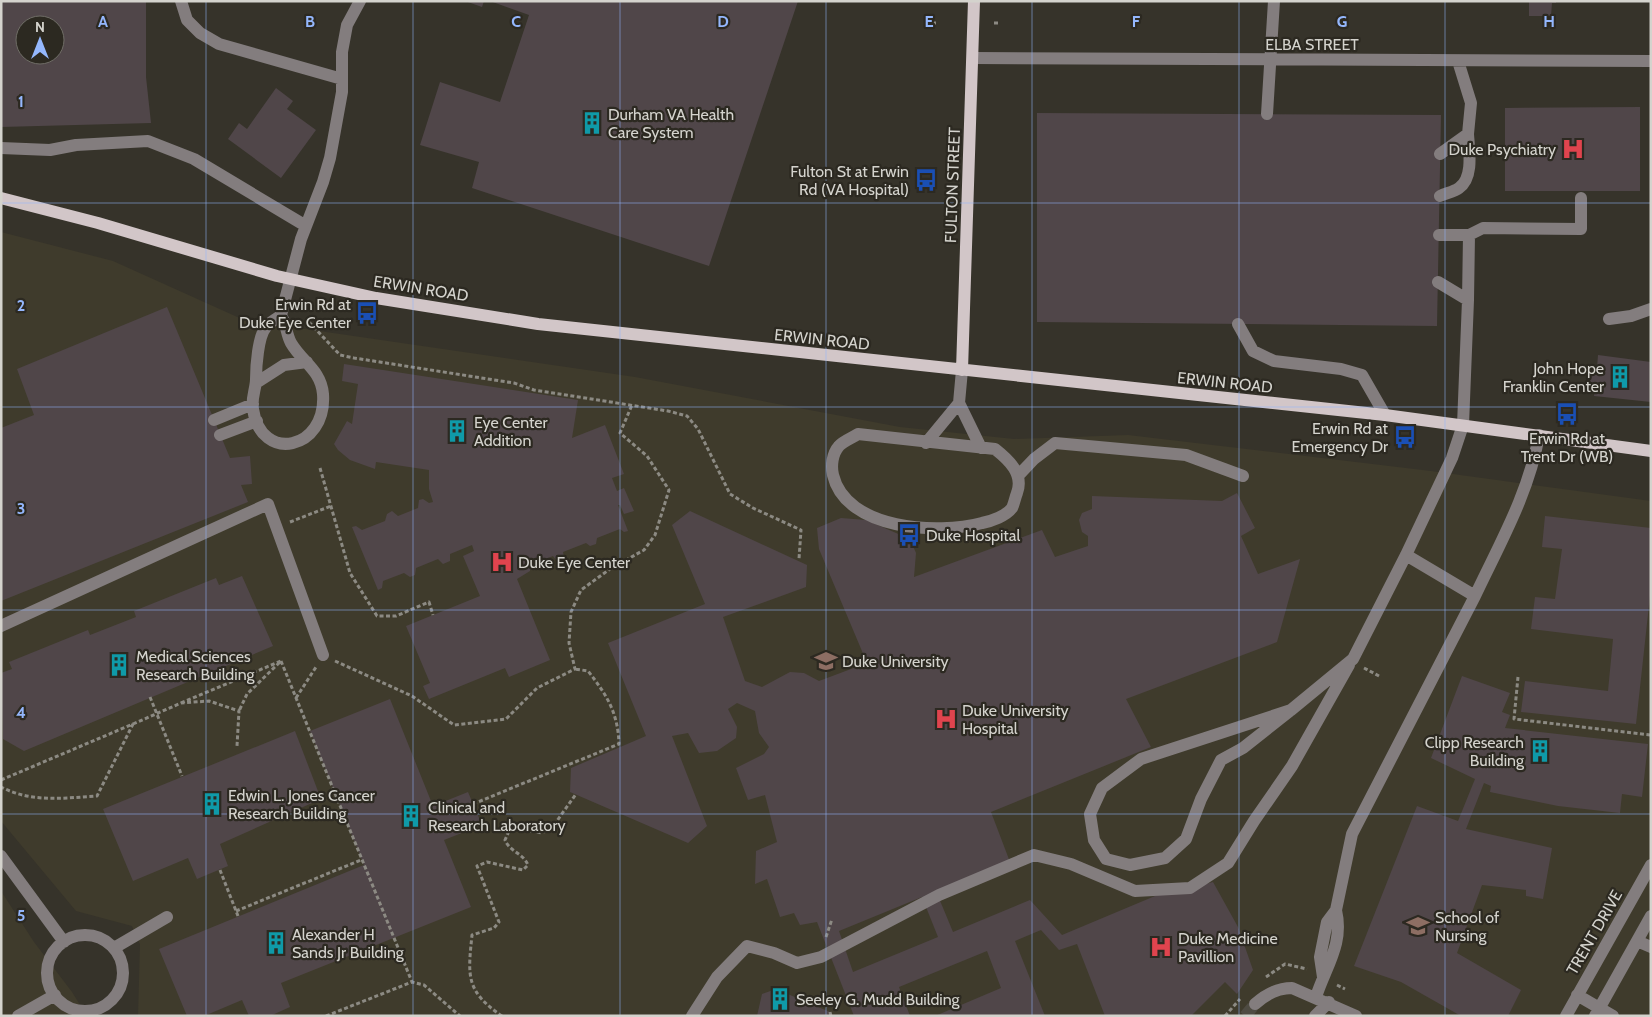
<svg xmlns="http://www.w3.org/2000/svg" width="1652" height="1017" font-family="Cabin,sans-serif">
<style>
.built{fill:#3f3b2c}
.building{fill:#504649;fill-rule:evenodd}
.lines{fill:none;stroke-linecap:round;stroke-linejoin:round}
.minor-tunnel{stroke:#4e4b42;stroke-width:12;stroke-dasharray:12 6;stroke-linecap:butt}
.path{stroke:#8c8a83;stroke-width:3;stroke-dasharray:4 2.5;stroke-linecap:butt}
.minor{stroke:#837d7e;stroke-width:12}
.major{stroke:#d2c6c8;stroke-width:12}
.grid{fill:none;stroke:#94b7fd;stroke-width:1;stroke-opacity:0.55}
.labels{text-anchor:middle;stroke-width:4.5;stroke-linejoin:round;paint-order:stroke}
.street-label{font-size:16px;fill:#d4d3cd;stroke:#2c2921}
.poi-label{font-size:16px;fill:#d4d3cd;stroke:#2c2921;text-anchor:start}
.grid-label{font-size:16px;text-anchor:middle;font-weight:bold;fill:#94b7fd;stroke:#2c2921;stroke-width:4.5;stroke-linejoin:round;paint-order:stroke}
</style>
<rect width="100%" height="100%" fill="#36332a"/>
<path class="built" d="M1 232 113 261 244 320 635 377 900 427 1014 439 1128 435 1431 471 1651 501V1016H138L140 944 132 926 76 911 1 821Z
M1 891 34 942 72 992 87 1016H1Z"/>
<path class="building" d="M1 1H146V77L151 123 1 127ZM25 25H55V55H25Z
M465 1H484L482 7Z
M798 1 709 266 472 188 479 162 420 145 440 82 500 102 529 15 490 1Z
M1529 1H1556V3H1552L1551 16H1529Z
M276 88 293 101 287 109 316 130 281 178 228 139 239 123 247 129Z
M1640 107V191H1505V108Z
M1037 113 1441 115 1437 326 1037 322Z
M167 307 230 458 250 456 252 484 241 485 248 502 1 601V428L34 415 17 369Z
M1598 355 1651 362V402L1594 396 1595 387H1588L1590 367 1597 368Z
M344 364 578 400 572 438 605 425 624 474 612 478 617 491 624 488 634 511 624 514 620 505H618L628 531 624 532 620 529 597 538 596 544 590 546 586 543 563 552 564 557 556 560 553 556 530 566V571L517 579 550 660 509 677 505 668 429 699 423 686 430 683 406 626 480 596 463 556 474 551 472 545 450 554V561L443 564 438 559 416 568 415 575 410 577 404 573 383 581 382 588 378 590 352 527 356 526 362 530 385 521 387 514 392 511 398 516 418 508 419 500 423 499 429 503 433 502 429 489V470L376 462 375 469 350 460 338 450 334 444 347 421 352 424 358 384 342 381Z
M1237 493 1255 528 1241 536 1258 574 1300 559 1277 642 1126 699 1151 747 991 812 1010 862 936 891 953 932 1030 900 1062 935 1186 883 1190 888 1213 882 1238 927 1253 970 1237 994 1225 982 1191 1016H1105L1077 944 1059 950 1041 930 1015 941 1045 1016H935L1001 988 987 951 899 987 910 1016H854L817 922 800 925 794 913 780 917 767 879 755 884 756 851 777 842 765 795 748 800 736 768 764 754 769 747 759 733 755 711 737 703 728 709 737 727 736 738 717 751 699 753 688 733 672 736 707 826 688 843 570 792 571 768 646 736 608 643 705 604 672 525 690 511 807 565 806 587 723 617 745 681 762 687 790 672 804 673 819 681 867 663 819 549 817 528 841 518 866 520 910 539 916 553 914 577 1042 530 1055 557 1088 546V536L1082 532 1079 520 1082 513 1092 509V496L1222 501ZM922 897 938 937 853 972 839 931Z
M1545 516 1651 528V587L1636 724 1521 712 1525 681 1608 691 1613 639 1531 629 1535 597 1555 599 1562 549 1542 547Z
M242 576 273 646 24 751 3 739 1 673 12 669 9 662 88 630 90 635 136 617 134 611 216 578 219 585Z
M1462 676 1510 693 1502 712 1510 715 1505 728 1648 744 1642 797 1622 794 1620 813 1558 806 1490 792 1491 786 1484 783 1466 829 1552 848 1543 899 1526 896V890L1482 885 1457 953 1521 990 1508 1016H1461L1401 982 1354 966 1417 806 1458 821 1475 779 1431 758Z
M390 699 433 806 468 792 482 825 444 840 471 907 281 983 290 1007 270 1016H249L242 1000 204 1016H187L159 949 364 865 310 731Z
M295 731 321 799 220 844 228 866 197 879 188 858 133 881 103 809Z
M776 989 830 1012 831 1016H757L762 994Z"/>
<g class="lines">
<path class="minor-tunnel" d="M1245 1016 1255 1004"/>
<path class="path" d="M932 23H936
M994 23H999
M309 322 340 355 354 358 514 383 534 390 668 411 687 416 698 429 730 494 753 508 801 530 799 559
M320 468 350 573 377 616H396L429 602 433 615
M290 522 331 506
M281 661 412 982
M335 661 412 696 454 725 506 719 537 688 575 669 569 643 571 612 581 590 610 569 644 550 655 535 669 490 647 456 620 433 632 405
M1364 668 1381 677
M1518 677 1514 719 1651 735
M150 697 182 776
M296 698 316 667
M181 703 281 661 247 694 239 711
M133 724 181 703 209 701 239 711 237 746
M1 780 133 724 97 796C64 798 32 803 1 787
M473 804 619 744C618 713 607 695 588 671L575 669
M220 870 238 916
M236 911 361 860
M826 937 832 919
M1266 977 1285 964 1307 969
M1337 985 1345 989
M830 1012 831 1016
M326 1016 412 982 424 985 460 1016
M502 1016C465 991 468 975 472 935L494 928 499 922 477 866 487 862 523 870 528 865C523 853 510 852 505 840L509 831 520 829 542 833 554 825 576 794
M1225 1016 1240 999"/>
<path class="minor" d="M181 1 187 20 200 33 219 44 342 79
M973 58 1651 61
M1267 114 1274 1
M1 148 50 150 76 145 148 141 194 159 306 226
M1440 154 1468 134 1471 103 1458 61
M1440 196C1446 193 1454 192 1459 188 1474 178 1469 150 1468 134
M1439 235H1469L1468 300
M1469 235 1483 228 1581 229V198
M281 315 301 239 323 182 330 158 342 92V52L347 25 360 1
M281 315C287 325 286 334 291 343 302 362 321 370 323 394 327 450 261 464 253 409 251 398 256 389 256 379 256 367 258 336 266 327 270 322 277 319 281 315Z
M1609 319 1631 316 1651 309
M1238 324 1253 351 1274 361 1341 369 1362 375 1385 415
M256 383 284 365 307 362
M959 403 962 370
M214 420 253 404
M858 434 995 449C1009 460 1024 474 1017 493 1015 498 1014 504 1012 508 1006 516 992 521 982 523 938 535 846 530 833 475 831 466 832 454 839 446 843 441 852 438 858 434Z
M220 435 257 421
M926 443 959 403 981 448
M1018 476 1034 459 1055 443 1186 455 1243 476
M1475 596C1500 543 1529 493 1539 435
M1 626 268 504 323 655
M1291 710 1243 748 1221 760 1201 799 1186 839 1165 858 1130 865 1106 859 1094 840 1090 814 1102 788 1141 759 1291 710 1353 659 1406 555 1452 458 1463 425 1468 300 1438 282
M1 856 64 942
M47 973a38 38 0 1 1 76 0a38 38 0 1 1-76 0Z
M1637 941 1651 947
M114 948 167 917
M1323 977 1320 957 1327 922 1336 910 1352 834 1475 596 1406 555
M1577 995 1613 1016
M1316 997C1326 966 1344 944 1336 910
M1255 1004C1266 994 1277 988 1292 988L1356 1016
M18 1016 55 995
M692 1016 717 977 747 946 774 953 797 963 821 957 939 895 1034 855 1071 864 1135 891 1190 888 1228 863 1254 821 1292 766 1349 665
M1315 1016 1329 1002
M1566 1016 1651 865
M1595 1016 1651 916"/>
<path class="major" d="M1 198 98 223 277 276 376 298 538 324 1385 415 1651 451
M962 370 974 1"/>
</g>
<path class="grid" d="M206 1V1016M413 1V1016M620 1V1016M826 1V1016M1032 1V1016M1239 1V1016M1445 1V1016M1 203H1651M1 407H1651M1 610H1651M1 814H1651"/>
<defs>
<symbol id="building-bare" viewBox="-9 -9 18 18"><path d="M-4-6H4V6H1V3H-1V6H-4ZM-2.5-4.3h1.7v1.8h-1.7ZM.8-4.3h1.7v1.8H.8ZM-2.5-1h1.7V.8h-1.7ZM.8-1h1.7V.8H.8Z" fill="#0f9aa8" stroke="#2c2921" stroke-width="2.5" paint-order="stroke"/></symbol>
<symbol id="hospital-bare" viewBox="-9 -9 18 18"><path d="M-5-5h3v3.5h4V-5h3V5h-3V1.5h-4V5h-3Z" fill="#e0444e" stroke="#2c2921" stroke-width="2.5" paint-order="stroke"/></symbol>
<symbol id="bus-bare" viewBox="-9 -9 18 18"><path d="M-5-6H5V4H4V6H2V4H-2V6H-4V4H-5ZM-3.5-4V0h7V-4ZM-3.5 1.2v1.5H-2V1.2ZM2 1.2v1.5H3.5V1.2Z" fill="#1a4fb4" stroke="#2c2921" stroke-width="2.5" paint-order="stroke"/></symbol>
<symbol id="university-bare" viewBox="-9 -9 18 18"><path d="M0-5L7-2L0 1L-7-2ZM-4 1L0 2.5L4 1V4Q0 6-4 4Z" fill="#8d6e63" stroke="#2c2921" stroke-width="2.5" paint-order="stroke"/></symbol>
</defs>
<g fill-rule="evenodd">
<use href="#building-bare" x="576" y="107" width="32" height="32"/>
<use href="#hospital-bare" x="1557" y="133" width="32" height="32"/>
<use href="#bus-bare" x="910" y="164" width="32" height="32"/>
<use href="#bus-bare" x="351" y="297" width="32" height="32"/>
<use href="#building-bare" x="1604" y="361" width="32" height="32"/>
<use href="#bus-bare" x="1551" y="398" width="32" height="32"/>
<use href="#building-bare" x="441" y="415" width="32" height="32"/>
<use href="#bus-bare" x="1389" y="421" width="32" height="32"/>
<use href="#bus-bare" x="893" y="519" width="32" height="32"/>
<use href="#hospital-bare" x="486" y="546" width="32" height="32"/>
<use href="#university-bare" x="810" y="645" width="32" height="32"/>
<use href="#building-bare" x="103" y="649" width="32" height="32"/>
<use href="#hospital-bare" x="930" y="703" width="32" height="32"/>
<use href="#building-bare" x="1524" y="735" width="32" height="32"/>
<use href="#building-bare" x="196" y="788" width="32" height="32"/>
<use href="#building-bare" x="395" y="800" width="32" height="32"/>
<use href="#university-bare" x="1402" y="910" width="32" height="32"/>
<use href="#building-bare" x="260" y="927" width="32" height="32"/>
<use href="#hospital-bare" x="1145" y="931" width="32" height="32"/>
<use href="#building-bare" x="764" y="983" width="32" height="32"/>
</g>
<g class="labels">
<g class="street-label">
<text x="1312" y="50">ELBA STREET</text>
<text transform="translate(952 185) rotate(-88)" y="6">FULTON STREET</text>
<text transform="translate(421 288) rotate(9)" y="6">ERWIN ROAD</text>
<text transform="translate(822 339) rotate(6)" y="6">ERWIN ROAD</text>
<text transform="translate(1225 382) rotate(6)" y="6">ERWIN ROAD</text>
<text transform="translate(1594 932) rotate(-60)" y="6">TRENT DRIVE</text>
</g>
<g class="poi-label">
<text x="608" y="120">Durham VA Health<tspan x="608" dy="18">Care System</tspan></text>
<text x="1556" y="155" text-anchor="end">Duke Psychiatry</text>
<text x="909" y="177" text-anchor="end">Fulton St at Erwin<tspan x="909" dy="18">Rd (VA Hospital)</tspan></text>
<text x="351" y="310" text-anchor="end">Erwin Rd at<tspan x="351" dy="18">Duke Eye Center</tspan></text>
<text x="1604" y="374" text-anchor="end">John Hope<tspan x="1604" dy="18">Franklin Center</tspan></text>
<text x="474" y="428">Eye Center<tspan x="474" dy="18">Addition</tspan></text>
<text x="1388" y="434" text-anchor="end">Erwin Rd at<tspan x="1388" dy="18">Emergency Dr</tspan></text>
<text x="1567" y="444" text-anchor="middle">Erwin Rd at<tspan x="1567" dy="18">Trent Dr (WB)</tspan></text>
<text x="926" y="541">Duke Hospital</text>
<text x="518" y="568">Duke Eye Center</text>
<text x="136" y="662">Medical Sciences<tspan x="136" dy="18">Research Building</tspan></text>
<text x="842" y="667">Duke University</text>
<text x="962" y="716">Duke University<tspan x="962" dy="18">Hospital</tspan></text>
<text x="1524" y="748" text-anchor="end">Clipp Research<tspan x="1524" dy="18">Building</tspan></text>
<text x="228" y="801">Edwin L. Jones Cancer<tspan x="228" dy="18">Research Building</tspan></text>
<text x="428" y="813">Clinical and<tspan x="428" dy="18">Research Laboratory</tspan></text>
<text x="1435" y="923">School of<tspan x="1435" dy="18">Nursing</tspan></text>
<text x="292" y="940">Alexander H<tspan x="292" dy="18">Sands Jr Building</tspan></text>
<text x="1178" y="944">Duke Medicine<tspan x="1178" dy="18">Pavillion</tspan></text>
<text x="796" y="1005">Seeley G. Mudd Building</text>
</g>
</g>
<g class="grid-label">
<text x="103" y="27">A</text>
<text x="310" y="27">B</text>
<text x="516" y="27">C</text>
<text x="723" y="27">D</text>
<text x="929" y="27">E</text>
<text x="1136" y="27">F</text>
<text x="1342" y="27">G</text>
<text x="1549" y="27">H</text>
<text x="21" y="107">1</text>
<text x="21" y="311">2</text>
<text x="21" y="514">3</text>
<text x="21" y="718">4</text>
<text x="21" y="921">5</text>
</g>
<rect width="1652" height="1017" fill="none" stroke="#d4d3cd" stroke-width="5"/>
<g transform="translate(40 40)"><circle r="24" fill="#2c2921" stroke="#6f6d66"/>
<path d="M0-4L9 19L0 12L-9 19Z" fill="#94b7fd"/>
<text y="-8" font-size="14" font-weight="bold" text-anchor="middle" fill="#d4d3cd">N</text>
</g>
</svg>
